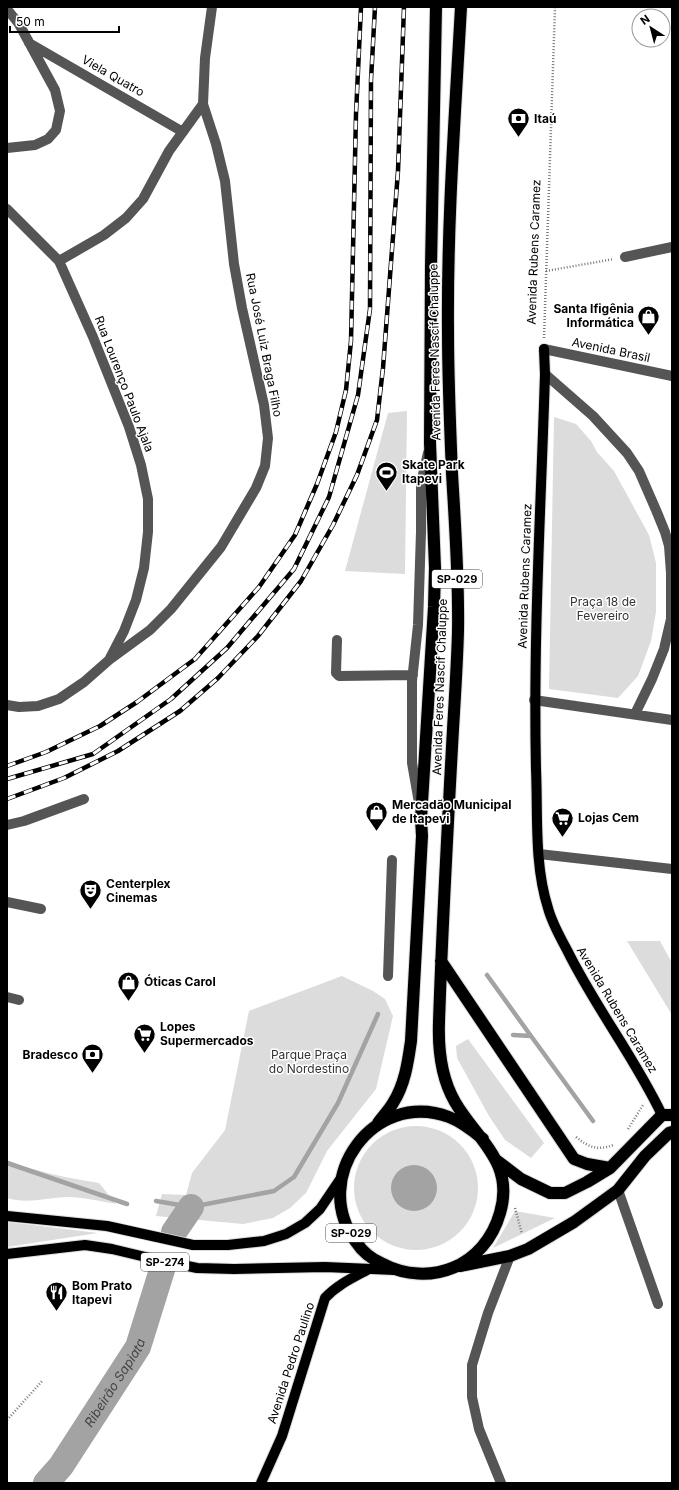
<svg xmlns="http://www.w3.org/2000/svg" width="679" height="1490" font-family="Inter,sans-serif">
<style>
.green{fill:#dcdcdc}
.water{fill:#a3a3a3}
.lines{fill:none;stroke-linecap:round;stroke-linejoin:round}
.stream{stroke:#a3a3a3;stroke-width:4.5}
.river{stroke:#a3a3a3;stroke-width:26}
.major-casing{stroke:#dbdbdb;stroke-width:12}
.highway-casing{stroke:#dbdbdb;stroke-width:14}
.path{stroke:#777;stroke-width:2.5;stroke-dasharray:1 2;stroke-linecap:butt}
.minor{stroke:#555;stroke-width:10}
.major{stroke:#000;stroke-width:10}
.highway{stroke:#000;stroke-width:12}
.rail-casing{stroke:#000;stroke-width:4.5}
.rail{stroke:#fff;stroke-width:3;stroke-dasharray:9;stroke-linecap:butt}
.labels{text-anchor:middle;stroke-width:3;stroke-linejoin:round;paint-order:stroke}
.shield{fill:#fff;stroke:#4c4c4c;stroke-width:1}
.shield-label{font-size:11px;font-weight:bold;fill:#000}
.street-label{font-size:12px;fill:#000;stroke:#fff}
.poi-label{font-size:12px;font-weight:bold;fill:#000;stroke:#fff;text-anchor:start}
.park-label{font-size:12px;fill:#333;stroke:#fff}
.water-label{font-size:13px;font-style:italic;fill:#444;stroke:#fff}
</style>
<rect width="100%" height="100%" fill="#fff"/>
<path class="green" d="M407 411 405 574 345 571 388 413Z
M554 417 576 424 591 441 597 452 614 471 649 535 656 563V612L651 641 638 676 618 698 549 689Z
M627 941H660L672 963V1015Z
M342 976 373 991 385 999 393 1016 376 1089 327 1151 306 1193 290 1208 273 1218 243 1224 156 1216 162 1194 186 1195 192 1173 225 1130 249 1011Z
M468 1039 544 1143 531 1158 505 1140 489 1116 457 1058 456 1046Z
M354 1188a62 62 0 1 1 124 0a62 62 0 1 1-124 0Z
M7 1160C37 1172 68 1178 99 1183L116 1204C100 1201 83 1197 66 1197 47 1198 26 1204 7 1198Z
M515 1211 555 1218 493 1248Z
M8 1222 98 1233 7 1247Z"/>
<path class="water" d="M391 1188a23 23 0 1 1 46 0a23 23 0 1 1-46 0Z"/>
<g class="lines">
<path class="stream" d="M487 975 531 1036
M513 1035 531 1036 593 1121
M7 1163 127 1204
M156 1201 191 1207 274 1191 294 1177 338 1103 378 1014"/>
<g class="river">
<path d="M174 1232 191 1207"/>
<path id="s1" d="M46 1483 61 1466 138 1347 162 1270"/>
</g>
<defs>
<path id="major" d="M544 349 545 374C541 506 533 638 536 769 538 815 534 864 548 908 552 923 560 937 567 950 595 1007 635 1058 662 1115
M7 1216 107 1226 193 1245H228L264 1241 286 1234 305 1223 320 1209 341 1178
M7 1254 85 1245 112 1249 158 1260 197 1268 234 1269 325 1267 395 1270
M261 1483 282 1436 325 1298C337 1285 352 1278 367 1270"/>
<path id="highway" d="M461 7C455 115 447 223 448 331 448 379 450 426 452 473 455 526 459 578 458 631 457 670 454 709 452 747 447 839 442 930 439 1022 438 1050 441 1078 455 1102 477 1140 515 1162 500 1213 485 1266 430 1289 381 1263 372 1259 362 1251 356 1242 309 1178 374 1089 449 1117 462 1122 472 1130 483 1139
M441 961 574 1159 587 1164 610 1168
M378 1123C383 1116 389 1110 393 1103 405 1084 408 1062 411 1041L422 836 421 819 434 607 435 568 430 443 431 267 436 7
M496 1160 521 1179 550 1193H565L587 1182 610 1168 662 1115H672
M460 1266 510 1256 528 1249 574 1222 618 1190 645 1156 669 1133 672 1132"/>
</defs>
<use href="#major" class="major-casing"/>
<use href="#highway" class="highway-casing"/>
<path class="path" d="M546 271 614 259
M544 338 555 7
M628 1129 643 1105
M576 1137C588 1147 598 1151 613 1145
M515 1208 522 1234
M7 1420 43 1380"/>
<path class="minor" d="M7 9 19 24 55 90 60 111 56 130 48 139 35 145 7 148
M29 43 183 132
M7 209 59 261 93 337 129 427 141 465 148 499V532L144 568 136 600 124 631 110 658
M625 257 672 247
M59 261 104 235 126 218 143 199 169 151 203 104 205 58 212 7
M544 349 672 376
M545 374 593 416 627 453 639 471 656 510 665 532 669 546 671 573V619L664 649 652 679 635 714
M337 640 336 673 339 676 413 675
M534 700 672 720
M7 705 19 707 38 706 59 699 84 682 109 660 150 630 171 609 221 547 256 488 265 466 268 438 264 405 242 308 234 264 225 181 216 144 203 104
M419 803 412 763V681L418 625 421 532V483L428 453
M7 825 24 821 84 799
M539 854 672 869
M7 902 41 909
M388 976 392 860
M7 997 19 1000
M618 1190 658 1304
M501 1483 479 1429 472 1397V1365L488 1313 510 1256"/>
<use href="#major" class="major"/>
<use href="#highway" class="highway"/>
<defs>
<path id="rail" d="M7 766 46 752 100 726 137 702 195 659 259 587 295 535 317 484 336 432 346 390 351 341 356 114 361 7
M7 779 93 754 171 699 227 648 294 569 329 497 358 395 370 309 371 80 375 7
M7 799 64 778 118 751 180 711 218 678 258 636 301 581 333 525 357 475 377 420 383 368 398 171 404 7"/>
</defs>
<use href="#rail" class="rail-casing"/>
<use href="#rail" class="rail"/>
</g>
<defs>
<symbol id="bank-pin" viewBox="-11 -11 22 30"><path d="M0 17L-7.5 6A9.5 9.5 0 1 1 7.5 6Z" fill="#000" stroke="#fff"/><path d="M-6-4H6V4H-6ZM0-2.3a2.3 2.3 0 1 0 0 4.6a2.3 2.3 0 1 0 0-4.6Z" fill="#fff"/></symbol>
<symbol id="shop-pin" viewBox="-11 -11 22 30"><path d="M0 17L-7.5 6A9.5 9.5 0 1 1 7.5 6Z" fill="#000" stroke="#fff"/><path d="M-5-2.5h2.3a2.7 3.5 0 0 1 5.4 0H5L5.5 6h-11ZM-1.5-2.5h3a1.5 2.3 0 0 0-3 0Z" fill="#fff"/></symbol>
<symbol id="stadium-pin" viewBox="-11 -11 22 30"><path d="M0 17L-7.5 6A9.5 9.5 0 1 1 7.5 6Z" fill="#000" stroke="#fff"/><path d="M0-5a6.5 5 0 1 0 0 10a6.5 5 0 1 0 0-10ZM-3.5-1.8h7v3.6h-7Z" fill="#fff"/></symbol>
<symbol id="supermarket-pin" viewBox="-11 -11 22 30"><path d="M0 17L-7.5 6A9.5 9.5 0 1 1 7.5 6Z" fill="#000" stroke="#fff"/><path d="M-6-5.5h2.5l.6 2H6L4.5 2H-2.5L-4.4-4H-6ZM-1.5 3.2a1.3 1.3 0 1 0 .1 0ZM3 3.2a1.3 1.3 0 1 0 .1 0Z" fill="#fff"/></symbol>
<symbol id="theatre-pin" viewBox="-11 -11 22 30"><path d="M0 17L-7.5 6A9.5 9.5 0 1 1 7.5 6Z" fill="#000" stroke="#fff"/><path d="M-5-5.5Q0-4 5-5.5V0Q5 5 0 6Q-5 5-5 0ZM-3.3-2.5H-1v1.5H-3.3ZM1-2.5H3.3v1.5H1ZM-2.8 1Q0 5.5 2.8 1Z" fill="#fff"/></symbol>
<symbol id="restaurant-pin" viewBox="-11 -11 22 30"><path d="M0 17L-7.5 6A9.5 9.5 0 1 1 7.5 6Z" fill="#000" stroke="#fff"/><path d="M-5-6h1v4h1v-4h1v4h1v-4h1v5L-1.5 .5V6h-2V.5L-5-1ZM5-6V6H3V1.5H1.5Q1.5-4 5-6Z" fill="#fff"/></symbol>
</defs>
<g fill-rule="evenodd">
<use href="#bank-pin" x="506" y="106" width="25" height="34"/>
<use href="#shop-pin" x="636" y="304" width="25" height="34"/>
<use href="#stadium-pin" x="374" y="460" width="25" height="34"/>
<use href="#shop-pin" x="364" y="800" width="25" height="34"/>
<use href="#supermarket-pin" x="550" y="806" width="25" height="34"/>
<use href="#theatre-pin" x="78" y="878" width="25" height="34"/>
<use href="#shop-pin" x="116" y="970" width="25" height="34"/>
<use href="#supermarket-pin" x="132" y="1022" width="25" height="34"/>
<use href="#bank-pin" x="80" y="1042" width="25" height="34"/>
<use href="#restaurant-pin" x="44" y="1280" width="25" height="34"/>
</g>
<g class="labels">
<g class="shield">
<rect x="432" y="570" width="50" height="18" rx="3"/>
<rect x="326" y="1224" width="50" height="18" rx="3"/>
<rect x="141" y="1253" width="48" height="18" rx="3"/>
</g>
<g class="shield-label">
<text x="457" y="583">SP-029</text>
<text x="351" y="1237">SP-029</text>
<text x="165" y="1266">SP-274</text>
</g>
<g class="street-label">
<text transform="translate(113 76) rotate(30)" y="4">Viela Quatro</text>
<text transform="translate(534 252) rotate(-88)" y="4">Avenida Rubens Caramez</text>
<text transform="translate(264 345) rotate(79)" y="4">Rua José Luiz Braga Filho</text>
<text transform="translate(611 350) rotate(12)" y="4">Avenida Brasil</text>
<text transform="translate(435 352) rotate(-91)" y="4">Avenida Feres Nascif Chaluppe</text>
<text transform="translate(124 384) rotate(69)" y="4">Rua Lourenço Paulo Ajala</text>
<text transform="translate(525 576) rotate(-88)" y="4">Avenida Rubens Caramez</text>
<text transform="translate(440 687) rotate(-88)" y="4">Avenida Feres Nascif Chaluppe</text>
<text transform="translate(617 1010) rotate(59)" y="4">Avenida Rubens Caramez</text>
<text transform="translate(291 1363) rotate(-72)" y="4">Avenida Pedro Paulino</text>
</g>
<g class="poi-label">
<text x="534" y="123">Itaú</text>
<text x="634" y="313" text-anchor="end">Santa Ifigênia<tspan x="634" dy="14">Informática</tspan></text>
<text x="402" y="469">Skate Park<tspan x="402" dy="14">Itapevi</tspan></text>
<text x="392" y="809">Mercadão Municipal<tspan x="392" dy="14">de Itapevi</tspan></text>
<text x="578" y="822">Lojas Cem</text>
<text x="106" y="888">Centerplex<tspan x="106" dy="14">Cinemas</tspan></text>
<text x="144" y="986">Óticas Carol</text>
<text x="160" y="1031">Lopes<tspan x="160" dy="14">Supermercados</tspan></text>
<text x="78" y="1059" text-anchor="end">Bradesco</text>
<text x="72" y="1290">Bom Prato<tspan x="72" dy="14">Itapevi</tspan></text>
</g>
<g class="park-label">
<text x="603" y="606">Praça 18 de<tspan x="603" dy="14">Fevereiro</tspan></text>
<text x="309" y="1059">Parque Praça<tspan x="309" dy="14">do Nordestino</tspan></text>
</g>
<g class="water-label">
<text dy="5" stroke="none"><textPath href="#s1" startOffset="122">Ribeirão Sapiata</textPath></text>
</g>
</g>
<rect width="679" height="1490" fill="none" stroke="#000000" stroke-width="16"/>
<g transform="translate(651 28) rotate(324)"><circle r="19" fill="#ffffff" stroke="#999999"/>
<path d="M0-3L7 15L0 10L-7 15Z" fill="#000000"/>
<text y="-6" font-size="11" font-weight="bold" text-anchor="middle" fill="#000000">N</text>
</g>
<path d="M10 26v6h109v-6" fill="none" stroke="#000000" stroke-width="2"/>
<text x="16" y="26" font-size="12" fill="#000000" stroke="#ffffff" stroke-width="3" paint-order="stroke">50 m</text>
</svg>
